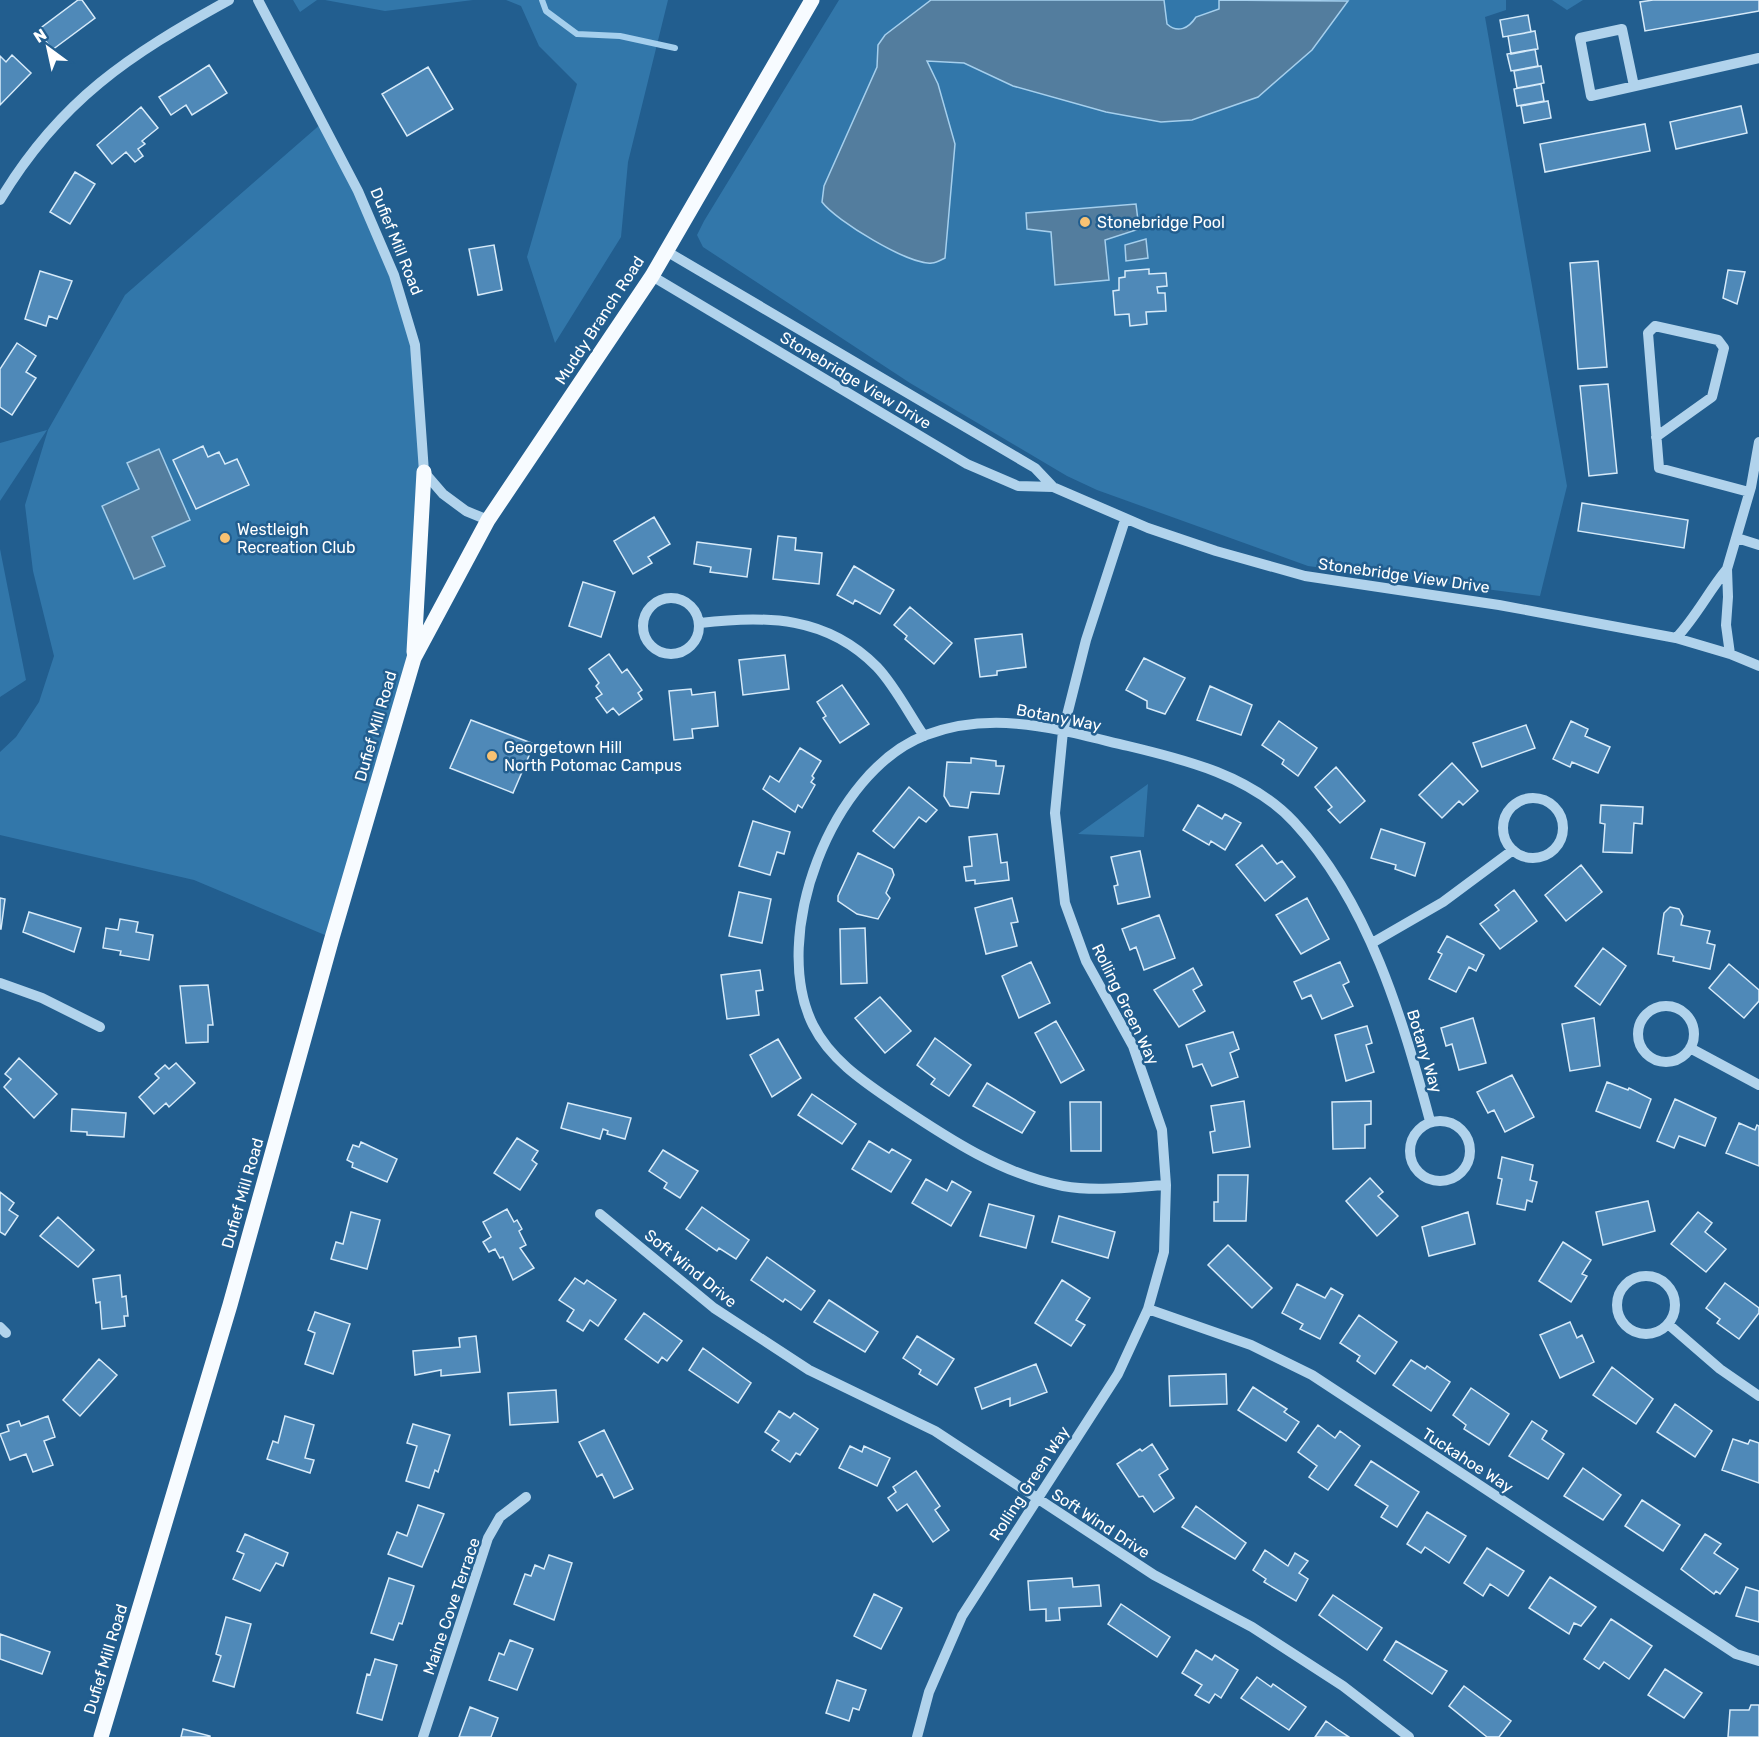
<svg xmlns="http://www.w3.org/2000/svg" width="1759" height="1737" font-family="Rubik,sans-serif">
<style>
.green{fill:#3277aa}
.water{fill:#537d9e;stroke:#a5cfed;stroke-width:1.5}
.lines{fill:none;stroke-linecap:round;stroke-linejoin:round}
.stream{stroke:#a5cfed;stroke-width:6}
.building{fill:#4f89b8;stroke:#d6eaf9;stroke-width:1.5}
.minor{stroke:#b1d3ec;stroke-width:10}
.major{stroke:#f7fbff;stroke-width:15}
.poi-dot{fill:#f8c273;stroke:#225e8f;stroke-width:2}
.labels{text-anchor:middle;stroke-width:5;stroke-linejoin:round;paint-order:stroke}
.poi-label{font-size:16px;fill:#fff;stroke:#225e8f;text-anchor:start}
.street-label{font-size:16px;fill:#fff;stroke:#225e8f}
</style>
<rect width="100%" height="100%" fill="#225e8f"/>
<path class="green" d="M293 0H317L300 12Z
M325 0H473L385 11Z
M506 0H668L628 162 621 237 555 343 527 257 577 84 539 46 521 6Z
M839 0H1506V10L1485 17 1567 486 1540 596 1308 566 1097 490 1067 476 910 383 703 247 697 235 704 221Z
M1552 0H1583L1567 10Z
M322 123 358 191 415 345 424 472 414 658 332 938 194 880 0 835V752L16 737 39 702 54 656 33 571 25 505 48 430 125 295Z
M47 430 0 501V443Z
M0 549 26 680 0 697Z
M1148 784 1144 837 1078 834Z"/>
<path class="water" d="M931 0H1164L1167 24C1178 34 1189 28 1196 17L1219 9V0L1348 1 1312 50 1258 97 1192 120 1161 122 1106 112 1013 86 964 63 927 61 938 84 955 144 945 258C941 260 936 263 932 263 910 266 835 220 822 202L824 186 877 67 878 45 885 35Z
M1136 204 1139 229 1105 240 1109 280 1055 285 1051 232 1027 229 1026 213Z
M1146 239 1148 258 1126 261 1125 245Z
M159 449 190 520 152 537 165 566 134 579 102 506 139 489 127 463Z"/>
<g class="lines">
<path class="stream" d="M542 0 546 11 577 34 620 36 675 48"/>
</g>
<path class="building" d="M78 0H82L95 18 52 50 38 30Z
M1653 0H1759V11L1645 31 1640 2Z
M1528 15 1531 32 1503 37 1500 20Z
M1535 31 1538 49 1511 54 1508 36Z
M1535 49 1538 66 1511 71 1507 54Z
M12 55 31 73 0 105V56L6 62Z
M209 65 227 93 192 115 186 105 171 115 159 97Z
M1541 66 1544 83 1517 88 1514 71Z
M428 67 453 109 407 136 382 94Z
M1541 84 1544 101 1517 106 1514 89Z
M1548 101 1551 118 1524 123 1521 106Z
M1741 106 1747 133 1676 149 1670 122Z
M141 107 158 128 142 141 145 144 138 149 143 156 135 162 126 152 112 164 97 145Z
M1645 124 1650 151 1545 172 1540 144Z
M75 172 95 184 70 224 50 212Z
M494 245 502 290 478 295 469 249Z
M1598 261 1607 367 1578 369 1570 263Z
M1149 269V274L1166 273 1167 286 1157 287 1158 293H1165L1166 311 1146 312 1147 324 1130 326 1129 314 1115 315 1113 291 1119 290V278L1125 277V271Z
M1728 270 1745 272 1737 304 1723 298Z
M40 271 72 281 57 319 49 316 46 326 25 319Z
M17 343 36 356 26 372 36 378 12 415 0 407V369Z
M1608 384 1617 473 1589 476 1580 386Z
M203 446 208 457 219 452 225 464 237 459 249 485 196 509 173 460Z
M1582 503 1688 520 1684 548 1578 531Z
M654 517 670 544 648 557 652 563 633 574 614 541Z
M778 536 796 538 795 550 822 553 819 584 773 579Z
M697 542 751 549 747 577 710 572 711 567 694 564Z
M854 566 894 590 880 614 855 600 853 604 837 595Z
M583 582 615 592 601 637 569 626Z
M910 607 952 643 934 664 905 639 907 636 894 625Z
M1022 634 1026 667 997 671V675L980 677 975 639Z
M609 654 622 673 627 669 642 690 638 693 642 699 619 715 613 708 607 713 596 698 602 694 596 686 599 683 589 669Z
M785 655 789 689 743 695 739 660Z
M1144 658 1185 678 1165 714 1147 708V701L1126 690Z
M842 685 869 724 840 743 823 718 826 716 817 702Z
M1210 686 1252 705 1241 735 1197 720Z
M691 689 692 695 715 692 718 726 692 729 693 738 674 740 669 691Z
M471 720 534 744 513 793 450 768Z
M1279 721 1317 748 1298 776 1282 764 1284 760 1262 745Z
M1571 721 1588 729 1585 736 1610 747 1598 773 1572 762 1570 767 1553 759Z
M1526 725 1535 748 1482 767 1473 743Z
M800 748 821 761 812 776 814 778 811 782 815 785 802 808 798 805 795 812 763 789 770 776 779 782Z
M971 758 996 761V766H1004L999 794 971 792 968 808 950 806 944 796 947 762 971 763Z
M1452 763 1478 791 1463 805 1459 801 1442 818 1419 795Z
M1336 767 1365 801 1340 823 1328 810 1332 807 1315 787Z
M909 787 937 810 926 822 919 817 894 848 873 831Z
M1198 805 1222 819 1225 814 1241 823 1225 850 1211 841 1209 845 1183 830Z
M1601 805 1643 807 1642 824 1634 823 1632 853 1603 852 1605 824 1600 823Z
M753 821 790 832 784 854 777 852 770 875 739 866Z
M1381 829 1425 843 1415 876 1395 869 1396 865 1371 858Z
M997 834 1001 863 1007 862 1009 880 975 884V880L966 881 964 867 972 866 969 837Z
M1262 845 1277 864 1282 861 1295 877 1265 901 1236 865Z
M1140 851 1150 897 1118 904 1114 886 1118 885 1111 857Z
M858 853 892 869 894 875 886 893 890 898 878 919 857 914 838 901V896Z
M1581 865 1602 892 1566 921 1545 895Z
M1514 890 1537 921 1500 949 1480 924 1499 910 1495 905Z
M739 892 771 899 762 943 729 936Z
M0 898 5 899 1 929H0Z
M1012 898 1018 922 1011 923 1017 946 986 954 975 908Z
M1307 898 1329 939 1301 954 1276 915Z
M1670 907 1679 909 1683 916 1681 925 1710 931 1707 943 1715 945 1710 969 1673 961 1674 957 1658 954 1664 913Z
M29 912 81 928 74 952 23 932Z
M1159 915 1175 958 1144 970 1136 947 1130 950 1122 929Z
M120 919 138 922 136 932 153 935 149 960 120 955 121 951 103 948 106 928 118 930Z
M865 928 867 983 841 984 840 929Z
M1447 936 1484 955 1476 971 1469 967 1456 992 1429 979 1442 954 1438 952Z
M1603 948 1626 966 1600 1005 1575 986Z
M1031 962 1050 1003 1019 1018 1002 976Z
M1340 962 1349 982 1343 985 1353 1006 1322 1019 1311 995 1302 999 1294 982Z
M1729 964 1759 990V1001L1744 1018 1709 988Z
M1193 968 1202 985 1193 990 1205 1011 1179 1027 1154 990Z
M760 970 763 990 756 991 759 1015 727 1019 721 975Z
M208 985 213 1025H208V1042L186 1043 180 986Z
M880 997 911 1031 885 1053 855 1018Z
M1473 1018 1486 1063 1459 1070 1452 1044 1446 1046 1441 1028Z
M1594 1018 1600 1066 1570 1071 1562 1024Z
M1056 1021 1084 1070 1061 1083 1035 1033Z
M1367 1026 1372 1043 1366 1045 1374 1072 1346 1081 1335 1035Z
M1233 1032 1239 1049 1230 1053 1238 1077 1212 1086 1202 1064 1193 1067 1186 1045Z
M935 1038 971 1065 949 1096 931 1084 935 1079 917 1065Z
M778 1039 801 1078 772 1097 750 1055Z
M19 1058 57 1094 34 1118 4 1087 11 1079 5 1074Z
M176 1063 195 1083 169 1107 166 1103 154 1114 139 1097 159 1078 155 1074 165 1065 169 1069Z
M1512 1075 1534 1117 1505 1132 1494 1110 1488 1113 1477 1092Z
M1607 1082 1628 1090 1629 1088 1651 1099 1640 1128 1596 1111Z
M987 1083 1035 1112 1022 1133 973 1106Z
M812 1094 856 1124 842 1144 798 1115Z
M1675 1099 1716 1118 1705 1146 1679 1136 1674 1148 1657 1141Z
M1244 1101 1250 1147 1213 1153 1210 1132 1215 1131 1211 1106Z
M1371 1101V1124L1365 1125V1148L1333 1149 1332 1102Z
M1070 1102H1101V1151H1071Z
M568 1103 631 1118 625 1139 607 1134 608 1131 603 1129 600 1139 561 1128Z
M72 1109 126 1113 124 1137 87 1135V1132L71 1131Z
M1739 1123 1755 1130 1757 1125 1759 1126V1166L1726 1153Z
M517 1138 538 1151 532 1160 537 1164 520 1190 494 1173Z
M869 1141 889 1153 892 1149 911 1160 891 1192 852 1169Z
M361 1142 397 1159 387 1182 352 1167 353 1163 347 1160 353 1145 359 1147Z
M663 1150 698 1171 680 1198 664 1188 667 1183 649 1171Z
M1502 1157 1533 1165 1530 1180 1537 1182 1532 1202 1527 1200 1525 1210 1497 1204 1502 1179 1498 1178Z
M1218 1175H1248L1246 1221H1214V1202H1218Z
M1370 1178 1383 1192 1378 1196 1398 1216 1377 1236 1346 1201Z
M926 1179 947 1191 952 1181 971 1192 951 1226 912 1203Z
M0 1192 14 1203 9 1210 18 1216 5 1235 0 1232Z
M1648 1201 1655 1231 1603 1245 1596 1212Z
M989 1204 1034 1216 1026 1248 980 1236Z
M702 1207 749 1240 736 1259 719 1248 717 1251 686 1229Z
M507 1209 514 1222 517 1220 522 1229 519 1231 526 1245 520 1248 534 1268 513 1280 503 1257 500 1258 495 1249 489 1252 483 1242 491 1237 483 1222Z
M351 1212 380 1220 367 1269 331 1259 336 1242 343 1244Z
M1468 1212 1475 1244 1429 1256 1422 1227Z
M1698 1212 1712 1223 1705 1232 1726 1249 1706 1272 1671 1244Z
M1059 1216 1115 1232 1108 1258 1052 1242Z
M58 1217 94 1250 78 1267 40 1236Z
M1563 1242 1591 1260 1582 1274 1587 1276 1571 1302 1539 1281Z
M1228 1245 1272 1288 1252 1308 1208 1265Z
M767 1257 815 1291 801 1310 785 1299 783 1302 751 1280Z
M120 1275 122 1297 126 1296 128 1316H124L125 1326 102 1329 100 1302 96 1303 93 1279Z
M575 1278 584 1284 587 1280 616 1300 598 1326 590 1320 583 1331 567 1321 574 1310 559 1300Z
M1062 1280 1090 1298 1076 1320 1085 1325 1071 1346 1035 1323Z
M1725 1283 1759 1308V1313L1739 1339 1717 1323 1720 1319 1706 1308Z
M1297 1284 1325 1298 1331 1288 1343 1295 1320 1339 1300 1329 1303 1324 1282 1313Z
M829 1300 878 1332 865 1352 814 1322Z
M315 1312 350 1324 333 1374 305 1364 315 1333 308 1330Z
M644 1313 682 1341 667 1361 662 1357 658 1363 625 1339Z
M1359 1315 1397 1342 1375 1374 1357 1361 1360 1356 1340 1343Z
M1570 1322 1577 1338 1582 1335 1594 1362 1560 1378 1540 1335Z
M476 1336 480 1372 441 1376V1370L415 1375 413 1351 460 1347 459 1338Z
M917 1336 954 1359 937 1385 919 1374 921 1370 903 1358Z
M703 1348 751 1383 738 1403 689 1370Z
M99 1359 117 1375 80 1416 63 1400Z
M1411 1360 1425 1369 1427 1366 1450 1382 1431 1411 1393 1385Z
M1036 1364 1047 1392 1010 1406V1398L982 1409 975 1388Z
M1612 1367 1653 1399 1636 1424 1593 1395Z
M1226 1374 1227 1404 1170 1406 1169 1376Z
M1253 1387 1287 1409 1284 1412 1299 1422 1286 1441 1238 1410Z
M1471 1388 1509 1414 1489 1445 1464 1429 1466 1425 1453 1415Z
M556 1390 558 1422 510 1425 508 1393Z
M1675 1404 1712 1431 1695 1457 1657 1432Z
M779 1411 790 1418 794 1413 818 1429 800 1455 796 1453 790 1462 772 1450 779 1441 765 1432Z
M48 1416 55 1437 44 1441 53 1465 33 1472 26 1454 10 1460 0 1434 9 1431 7 1425 19 1421 21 1426Z
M285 1416 314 1425 305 1458 314 1460 310 1473 267 1459 273 1441 278 1443Z
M1532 1421 1547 1431 1542 1439 1564 1454 1548 1479 1509 1456Z
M413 1424 450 1435 438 1472 435 1470 429 1488 406 1481 417 1446 407 1443Z
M1318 1425 1335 1438 1340 1431 1360 1446 1328 1490 1309 1477 1317 1466 1298 1452Z
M604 1430 633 1489 614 1498 602 1474 597 1477 579 1442Z
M1733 1439 1748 1444 1750 1440 1759 1443V1483L1722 1470Z
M1152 1444 1168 1469 1159 1475 1174 1498 1154 1512 1143 1496 1139 1497 1117 1464 1140 1449 1142 1451Z
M850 1446 862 1452 864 1446 890 1458 877 1486 839 1468Z
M1371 1461 1419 1492 1397 1527 1381 1517 1388 1506 1355 1485Z
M1583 1468 1621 1495 1603 1520 1564 1496Z
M916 1471 940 1506 935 1510 949 1530 933 1542 907 1504 897 1511 888 1498 896 1492 893 1487Z
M1642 1500 1680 1525 1663 1551 1625 1526Z
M418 1505 444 1514 422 1567 388 1554 397 1532 407 1536Z
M1196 1506 1246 1543 1235 1559 1182 1527Z
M1427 1512 1466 1536 1449 1563 1425 1547 1421 1553 1407 1544Z
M245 1534 288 1553 283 1566 276 1563 260 1591 233 1579 244 1554 237 1551Z
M1705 1534 1721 1544 1714 1553 1738 1569 1720 1594 1716 1591 1714 1594 1681 1569Z
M1487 1548 1524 1571 1508 1596 1490 1584 1483 1596 1464 1583Z
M1265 1550 1288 1566 1295 1553 1308 1561 1299 1573 1308 1579 1296 1601 1264 1582 1266 1579 1253 1570Z
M549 1555 572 1563 554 1620 514 1604 525 1574 531 1576 535 1565 544 1569Z
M1550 1577 1596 1607 1581 1626 1574 1623 1569 1634 1529 1608Z
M389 1578 414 1586 402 1624 399 1623 393 1640 371 1633Z
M1072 1578 1073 1587 1099 1585 1101 1606 1059 1608 1060 1620 1046 1621V1609L1030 1610 1028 1581Z
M1746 1587 1759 1591V1622L1736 1616Z
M874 1594 902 1608 881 1649 854 1636Z
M1333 1595 1382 1628 1367 1650 1319 1615Z
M1121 1604 1170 1637 1157 1657 1108 1624Z
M226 1617 251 1624 234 1687 213 1681 221 1656 216 1654Z
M1611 1619 1652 1646 1629 1679 1604 1662 1599 1669 1584 1659Z
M0 1634 50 1652 42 1674 0 1659Z
M510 1640 533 1649 517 1690 489 1680 499 1653 504 1655Z
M1396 1641 1447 1671 1432 1694 1384 1660Z
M1196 1650 1212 1660 1215 1655 1238 1670 1221 1698 1215 1694 1209 1703 1195 1695 1202 1685 1182 1673Z
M375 1659 397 1665 382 1720 357 1713 367 1674 370 1675Z
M1665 1669 1702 1693 1684 1718 1648 1695Z
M1257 1677 1271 1687 1273 1684 1306 1707 1289 1730 1241 1698Z
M837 1680 866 1690 859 1710 853 1708 849 1721 826 1713Z
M1464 1686 1511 1721 1499 1737H1487L1449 1706Z
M1751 1705H1759V1737H1728L1730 1710H1749Z
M470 1707 498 1718 491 1737H459Z
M1326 1721 1337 1729 1349 1737H1315Z
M183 1729 210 1736V1737H181Z"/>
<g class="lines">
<path class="minor" d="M258 0 358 191 394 275 415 345 424 472 443 494 466 511 488 520
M1634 86 1622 29 1580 38 1591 96 1759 58
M0 200C60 100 129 55 229 0
M666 251 1035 468 1053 487
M652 276 967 464 1018 486 1053 487 1148 528 1216 551 1305 576 1499 605 1676 638 1730 654 1759 666
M1656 437 1712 397 1724 348 1718 340 1655 326 1648 333 1659 468 1749 492
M1737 538 1759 545
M643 626a28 28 0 1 1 56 0a28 28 0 1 1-56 0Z
M700 623C766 615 827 616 877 667 895 686 909 714 924 736
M1676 638C1696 617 1708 592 1727 569
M1730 654 1726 625 1728 597 1727 569 1751 487 1759 442
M1503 828a30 30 0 1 1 60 0a30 30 0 1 1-60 0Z
M1372 943 1443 902 1513 850
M0 983 42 998 100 1027
M1638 1034a28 28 0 1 1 56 0a28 28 0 1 1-56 0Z
M1690 1048 1759 1085
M1410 1151a30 30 0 1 1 60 0a30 30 0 1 1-60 0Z
M1166 1185C1132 1187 1096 1192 1063 1186 1002 1174 949 1139 898 1105 866 1083 831 1061 813 1025 769 937 831 771 926 735 995 709 1060 730 1128 746 1187 760 1251 776 1294 822 1369 903 1402 1017 1430 1121
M600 1214 714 1308 809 1370 935 1431 1154 1575 1252 1627 1343 1686 1409 1737
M1617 1305a29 29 0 1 1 58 0a29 29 0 1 1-58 0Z
M1148 1309 1251 1345 1312 1375 1736 1654 1759 1661
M1668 1324 1720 1369 1759 1396
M0 1327 6 1333
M423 1737 488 1538 500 1517 526 1497
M917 1737 929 1692 962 1616 1118 1374 1148 1309 1164 1252 1166 1185 1162 1130 1133 1046 1086 961 1065 903 1055 813 1063 731 1086 640 1125 520"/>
<path class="major" d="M414 652 424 472
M101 1737 230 1305 332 938 414 658 488 520 652 276 812 0"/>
</g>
<g class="poi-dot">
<circle cx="1085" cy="222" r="6"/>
<circle cx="225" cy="538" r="6"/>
<circle cx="492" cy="756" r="6"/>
</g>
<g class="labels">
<g class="poi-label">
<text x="1097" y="228">Stonebridge Pool</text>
<text x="237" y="535">Westleigh<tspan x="237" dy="18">Recreation Club</tspan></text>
<text x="504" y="753">Georgetown Hill<tspan x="504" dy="18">North Potomac Campus</tspan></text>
</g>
<g class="street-label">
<text transform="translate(397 241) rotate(68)" y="6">Dufief Mill Road</text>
<text transform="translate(599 320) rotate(-57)" y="6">Muddy Branch Road</text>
<text transform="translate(856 380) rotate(31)" y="6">Stonebridge View Drive</text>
<text transform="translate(1404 575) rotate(8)" y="6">Stonebridge View Drive</text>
<text transform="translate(1059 717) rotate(11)" y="6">Botany Way</text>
<text transform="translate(375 726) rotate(-74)" y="6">Dufief Mill Road</text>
<text transform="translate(1126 1004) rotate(64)" y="6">Rolling Green Way</text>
<text transform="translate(1425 1051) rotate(73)" y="6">Botany Way</text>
<text transform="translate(242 1193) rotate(-74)" y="6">Dufief Mill Road</text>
<text transform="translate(691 1268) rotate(39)" y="6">Soft Wind Drive</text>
<text transform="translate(1468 1460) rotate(33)" y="6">Tuckahoe Way</text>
<text transform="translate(1029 1483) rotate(-57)" y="6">Rolling Green Way</text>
<text transform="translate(1101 1523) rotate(33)" y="6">Soft Wind Drive</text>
<text transform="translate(451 1606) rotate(-71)" y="6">Maine Cove Terrace</text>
<text transform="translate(105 1659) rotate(-73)" y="6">Dufief Mill Road</text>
</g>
</g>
<g transform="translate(48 48) rotate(327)" stroke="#225e8f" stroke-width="4.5" paint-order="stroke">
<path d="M0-4.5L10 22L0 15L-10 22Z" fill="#ffffff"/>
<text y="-9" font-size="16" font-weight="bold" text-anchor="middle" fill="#ffffff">N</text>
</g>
</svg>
